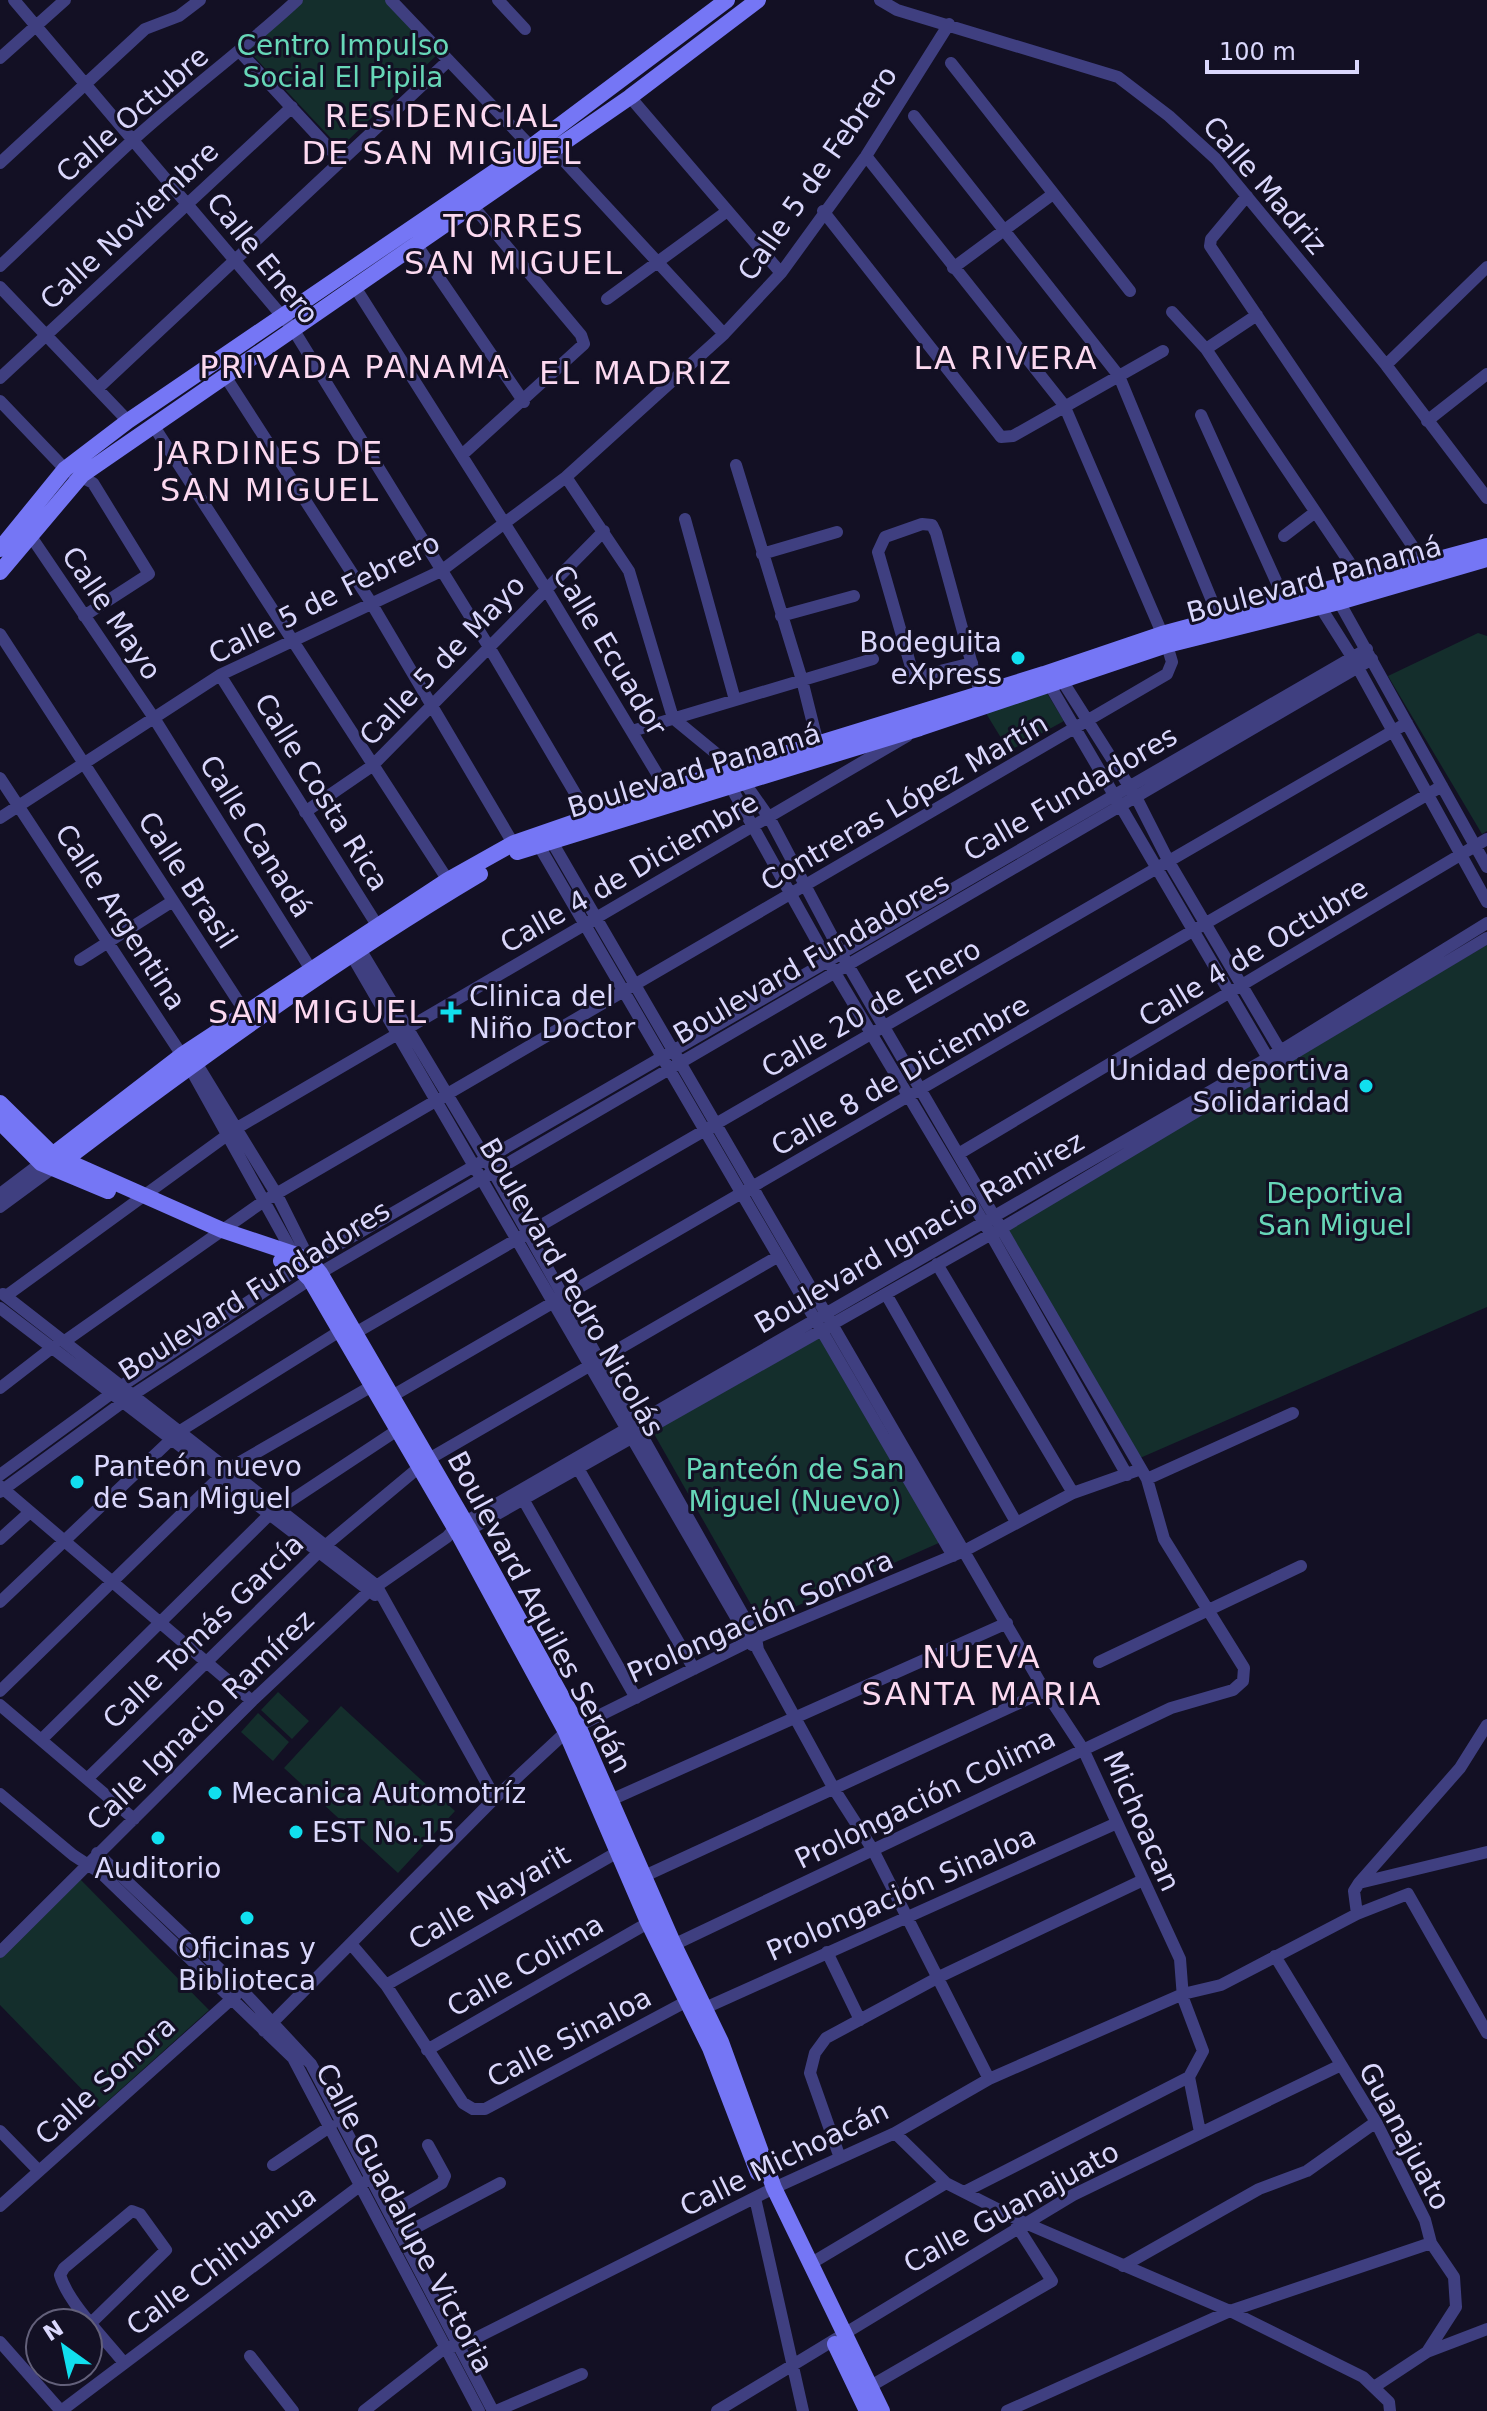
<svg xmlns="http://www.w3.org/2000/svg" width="1487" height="2411" font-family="'DejaVu Sans',sans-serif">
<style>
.green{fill:#142e2c}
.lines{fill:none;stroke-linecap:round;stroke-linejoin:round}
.street{stroke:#3f3f80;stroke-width:12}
.secondary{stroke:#7576f5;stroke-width:16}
.poi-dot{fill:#11dfee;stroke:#131024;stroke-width:3}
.labels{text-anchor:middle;stroke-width:6;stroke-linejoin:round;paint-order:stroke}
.park-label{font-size:28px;fill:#67d7b8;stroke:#131024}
.street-label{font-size:28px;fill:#dad7fc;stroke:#131024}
.poi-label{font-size:28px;fill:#dad7fc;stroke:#131024;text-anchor:start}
.quarter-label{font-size:32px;letter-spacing:2px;fill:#fcd9f0;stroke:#131024}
</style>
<rect width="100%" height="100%" fill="#131024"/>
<path class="green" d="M298 0H386L438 54 340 148 246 48Z
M1478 633 1487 636V831L1482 834 1388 676Z
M1045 690 1064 721 1009 751 984 710Z
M1487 945V1307L1140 1458 1004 1227Z
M819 1334 941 1542 761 1622 653 1432Z
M278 1692 309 1721 292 1739 261 1710Z
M341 1706 455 1811 398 1873 284 1768Z
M258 1713 289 1742 273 1761 241 1732Z
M77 1876 209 2010 100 2108 0 2005V1957Z"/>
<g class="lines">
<path class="street" d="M14 0 293 329 489 647 592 822
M391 0 535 151
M498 0 525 29
M880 0 897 10 1118 77 1169 116 1216 159 1386 365 1487 498
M240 52 341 161
M0 58 65 0
M951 63 1130 291
M630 97 781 273
M914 116 1119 376 1222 625
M553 149 724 334
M0 163 145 29 179 16 200 0
M1247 196 1211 239 1210 246 1428 569
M823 211 1001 437 1013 436 1163 351
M416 244 524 402
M0 266C45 224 88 181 134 139 187 91 244 49 297 0
M953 268 1053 194
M0 287 128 421
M355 287 546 589 671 797
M607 299 726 212
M1172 312 1206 349 1366 587
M1206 349 1257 315
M1386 365 1487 267
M225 376 370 601 517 850
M0 378 292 107
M97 389 448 61
M0 401 65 469 93 483 149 574 84 616
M1201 415 1285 601
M1427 421 1487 374
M153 425 451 885
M463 454 584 344 581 335 473 206
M736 465 802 680 818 744
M566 477 629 571 673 718 735 769 770 819 841 953 1147 1479 1164 1539 1244 1668 1243 1681 1233 1690 1171 1708 667 1948
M685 519 735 700
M30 535 154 718 315 976
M1284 536 1314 513
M762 554 837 532
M1337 598 1487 867
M1316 600 1352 657 1487 902
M781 616 854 596
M0 634 249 1018
M972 663 920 676 913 674 878 552 885 537 922 524 932 525 936 533 982 701
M1058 674 1136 797 1169 862 1284 1057
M220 675 382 933
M1045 677 1272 1065
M632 731 873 659
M0 778 189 1066 295 1257
M727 780 828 961 990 1233 1127 1475
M305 812 372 766 604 531
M0 818 220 675 441 571 566 477 724 334 781 273 866 156 949 24
M548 835 1045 1691 1083 1749 1180 1959 1183 1998 1203 2051 1189 2077 964 2192
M535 839 953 1556
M357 944 486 1159 756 1638 758 1650 834 1789 873 1850 989 2079
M348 949 752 1645
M80 960 173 901
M192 1056 277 1195 310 1261
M960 1153 1487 839
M0 1194 41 1163
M0 1207 53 1168
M937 1264 1073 1493
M3 1294 376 1585 495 1798
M886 1294 1016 1522
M6 1296 237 1128 907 736
M0 1308 375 1595
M357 1332 1407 723
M65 1341 264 1201 1167 674 1172 662 1167 645 1064 405 866 156
M0 1388 53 1347
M387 1399 1442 786
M579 1470 694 1669
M0 1475 123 1385 310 1261 1367 649
M1147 1479 1293 1413
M0 1486 252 1701
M0 1492 134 1394 320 1273 1372 659
M523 1499 636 1698
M462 1534 1002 1228 1487 938
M0 1539 30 1512
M0 1602 180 1431 340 1331
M1099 1662 1301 1566
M0 1691 228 1469 379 1382
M0 1705 134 1819
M41 1740 269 1515 396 1431
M87 1779 326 1545 429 1459 777 1257
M0 1794 73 1855 102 1874 293 2058 479 2411
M604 1803 1007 1623
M97 1853 242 1990 311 2064 493 2411
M638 1879 1045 1691
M1359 1883 1487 1852
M1357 1914 1354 1891 1359 1883 1460 1768 1487 1725
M351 1944 386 1985 463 2103 473 2109H485L691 1999
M0 1952 252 1701 368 1592 447 1537 455 1528 1280 1051 1487 923
M827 1952 860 2020
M1275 1956 1376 2122 1425 2220 1431 2243 1454 2277 1456 2307 1427 2352
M386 1985 623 1849
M705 2008 1117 1823
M264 2031 495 1798 566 1732 756 1638 964 1551 1073 1493 1141 1469
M427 2050 653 1920
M1189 2077 1200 2132
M0 2131 39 2171
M895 2133 946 2183 1023 2222 1230 2311 1363 2377 1389 2402 1390 2411
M840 2158 810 2073 815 2053 826 2038 939 1977 1141 1881
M273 2165 331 2126
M755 2198 803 2411
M0 2206 236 1995
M390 2213 442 2183 445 2176 428 2145
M402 2235 500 2183
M810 2264 946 2183
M1123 2266 1259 2189 1307 2171 1376 2122
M92 2322 166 2250 140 2214 132 2211 64 2268 60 2275C68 2303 106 2340 124 2363
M0 2342 61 2411
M250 2356 293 2411
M869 2387 1052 2281 1017 2226
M1374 2387 1427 2352 1487 2329
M61 2411 365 2182
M364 2411 446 2347 462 2345 774 2188 895 2133 989 2079 1183 1994 1221 1985 1357 1914 1408 1894 1487 2033
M496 2411 582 2374
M717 2411 1073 2195 1341 2065
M1007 2411 1230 2311 1431 2243"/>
<path class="secondary" d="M0 549 65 469 128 421 531 147 727 0
M0 572 82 475 630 97 758 0
M517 852 920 728 1167 645 1339 602 1487 559
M0 1103 53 1155 222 1230 294 1254 310 1261 320 1273 469 1529 578 1726 674 1945 721 2042 774 2188 882 2411
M0 1122 41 1163 108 1191
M74 1153C205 1054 339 958 480 874
M47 1159 182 1055 448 880 514 843 667 790 1044 674 1162 634 1487 546
M281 1261 299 1268 310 1279 459 1535 566 1732 648 1922 710 2048 758 2173
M835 2344 867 2411"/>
</g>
<g class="poi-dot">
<circle cx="1018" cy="658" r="8"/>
<path d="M447 1000h8v8h8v8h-8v8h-8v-8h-8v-8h8z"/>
<circle cx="1366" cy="1086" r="8"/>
<circle cx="77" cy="1482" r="8"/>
<circle cx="215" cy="1793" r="8"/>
<circle cx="296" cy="1832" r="8"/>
<circle cx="158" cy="1838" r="8"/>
<circle cx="247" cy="1918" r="8"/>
</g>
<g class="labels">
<g class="park-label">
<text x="343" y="55">Centro Impulso<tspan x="343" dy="32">Social El Pipila</tspan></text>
<text x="1335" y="1203">Deportiva<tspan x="1335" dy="32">San Miguel</tspan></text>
<text x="795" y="1479">Panteón de San<tspan x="795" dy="32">Miguel (Nuevo)</tspan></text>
</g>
<g class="street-label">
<text transform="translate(132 114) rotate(-41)" y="10">Calle Octubre</text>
<text transform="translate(817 173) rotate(-55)" y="10">Calle 5 de Febrero</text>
<text transform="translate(1265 185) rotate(49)" y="10">Calle Madriz</text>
<text transform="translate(129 225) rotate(-43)" y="10">Calle Noviembre</text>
<text transform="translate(263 258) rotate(51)" y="10">Calle Enero</text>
<text transform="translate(1314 579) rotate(-15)" y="10">Boulevard Panamá</text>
<text transform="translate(324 598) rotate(-27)" y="10">Calle 5 de Febrero</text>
<text transform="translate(112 613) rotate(56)" y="10">Calle Mayo</text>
<text transform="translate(610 650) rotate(59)" y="10">Calle Ecuador</text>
<text transform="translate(442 660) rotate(-46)" y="10">Calle 5 de Mayo</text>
<text transform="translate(694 770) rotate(-17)" y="10">Boulevard Panamá</text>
<text transform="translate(322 792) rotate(58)" y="10">Calle Costa Rica</text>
<text transform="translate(1070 793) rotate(-30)" y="10">Calle Fundadores</text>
<text transform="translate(904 802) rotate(-30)" y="10">Contreras López Martín</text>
<text transform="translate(256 836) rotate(58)" y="10">Calle Canadá</text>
<text transform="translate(629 872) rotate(-30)" y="10">Calle 4 de Diciembre</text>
<text transform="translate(188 880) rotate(57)" y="10">Calle Brasil</text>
<text transform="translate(121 917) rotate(57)" y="10">Calle Argentina</text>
<text transform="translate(1253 952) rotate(-31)" y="10">Calle 4 de Octubre</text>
<text transform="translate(811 958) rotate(-30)" y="10">Boulevard Fundadores</text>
<text transform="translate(871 1008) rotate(-30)" y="10">Calle 20 de Enero</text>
<text transform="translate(900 1075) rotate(-30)" y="10">Calle 8 de Diciembre</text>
<text transform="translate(919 1232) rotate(-30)" y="10">Boulevard Ignacio Ramirez</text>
<text transform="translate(572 1287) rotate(60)" y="10">Boulevard Pedro Nicolás</text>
<text transform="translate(254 1290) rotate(-32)" y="10">Boulevard Fundadores</text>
<text transform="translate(540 1612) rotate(62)" y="10">Boulevard Aquiles Serdán</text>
<text transform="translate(760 1616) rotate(-24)" y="10">Prolongación Sonora</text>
<text transform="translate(203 1631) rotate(-44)" y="10">Calle Tomás García</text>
<text transform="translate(200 1720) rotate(-44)" y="10">Calle Ignacio Ramírez</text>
<text transform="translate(925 1798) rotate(-26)" y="10">Prolongación Colima</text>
<text transform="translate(1142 1821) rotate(66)" y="10">Michoacan</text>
<text transform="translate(901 1893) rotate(-24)" y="10">Prolongación Sinaloa</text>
<text transform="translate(489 1897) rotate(-30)" y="10">Calle Nayarit</text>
<text transform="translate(525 1965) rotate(-30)" y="10">Calle Colima</text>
<text transform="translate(569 2037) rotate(-28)" y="10">Calle Sinaloa</text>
<text transform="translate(105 2080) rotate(-42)" y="10">Calle Sonora</text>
<text transform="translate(1405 2136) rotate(62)" y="10">Guanajuato</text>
<text transform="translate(784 2158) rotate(-26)" y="10">Calle Michoacán</text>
<text transform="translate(1011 2207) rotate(-29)" y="10">Calle Guanajuato</text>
<text transform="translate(405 2218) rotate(62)" y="10">Calle Guadalupe Victoria</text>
<text transform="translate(221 2260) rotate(-37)" y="10">Calle Chihuahua</text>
</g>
<g class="poi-label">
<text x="1002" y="652" text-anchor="end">Bodeguita<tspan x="1002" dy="32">eXpress</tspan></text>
<text x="469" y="1006">Clinica del<tspan x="469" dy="32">Niño Doctor</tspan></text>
<text x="1350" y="1080" text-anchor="end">Unidad deportiva<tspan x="1350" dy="32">Solidaridad</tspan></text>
<text x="93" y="1476">Panteón nuevo<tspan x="93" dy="32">de San Miguel</tspan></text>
<text x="231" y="1803">Mecanica Automotríz</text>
<text x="312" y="1842">EST No.15</text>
<text x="158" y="1878" text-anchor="middle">Auditorio</text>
<text x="247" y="1958" text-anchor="middle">Oficinas y<tspan x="247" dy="32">Biblioteca</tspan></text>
</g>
<g class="quarter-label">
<text x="442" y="127">RESIDENCIAL<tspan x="442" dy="37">DE SAN MIGUEL</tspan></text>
<text x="514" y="237">TORRES<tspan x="514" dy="37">SAN MIGUEL</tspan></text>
<text x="1006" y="369">LA RIVERA</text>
<text x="355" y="378">PRIVADA PANAMA</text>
<text x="636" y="384">EL MADRIZ</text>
<text x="270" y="464">JARDINES DE<tspan x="270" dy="37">SAN MIGUEL</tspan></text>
<text x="318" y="1023">SAN MIGUEL</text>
<text x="982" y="1668">NUEVA<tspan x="982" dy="37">SANTA MARIA</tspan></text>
</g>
</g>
<g transform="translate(64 2347) rotate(327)"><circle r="38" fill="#131024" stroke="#63607a" stroke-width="2"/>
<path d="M0-6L14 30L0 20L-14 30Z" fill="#11dfee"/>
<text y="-12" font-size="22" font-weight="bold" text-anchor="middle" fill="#dad7fc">N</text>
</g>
<path d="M1207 60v12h150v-12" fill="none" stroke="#dad7fc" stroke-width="4"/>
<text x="1219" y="60" font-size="24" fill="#dad7fc" stroke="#131024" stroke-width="6" paint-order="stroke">100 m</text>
</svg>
